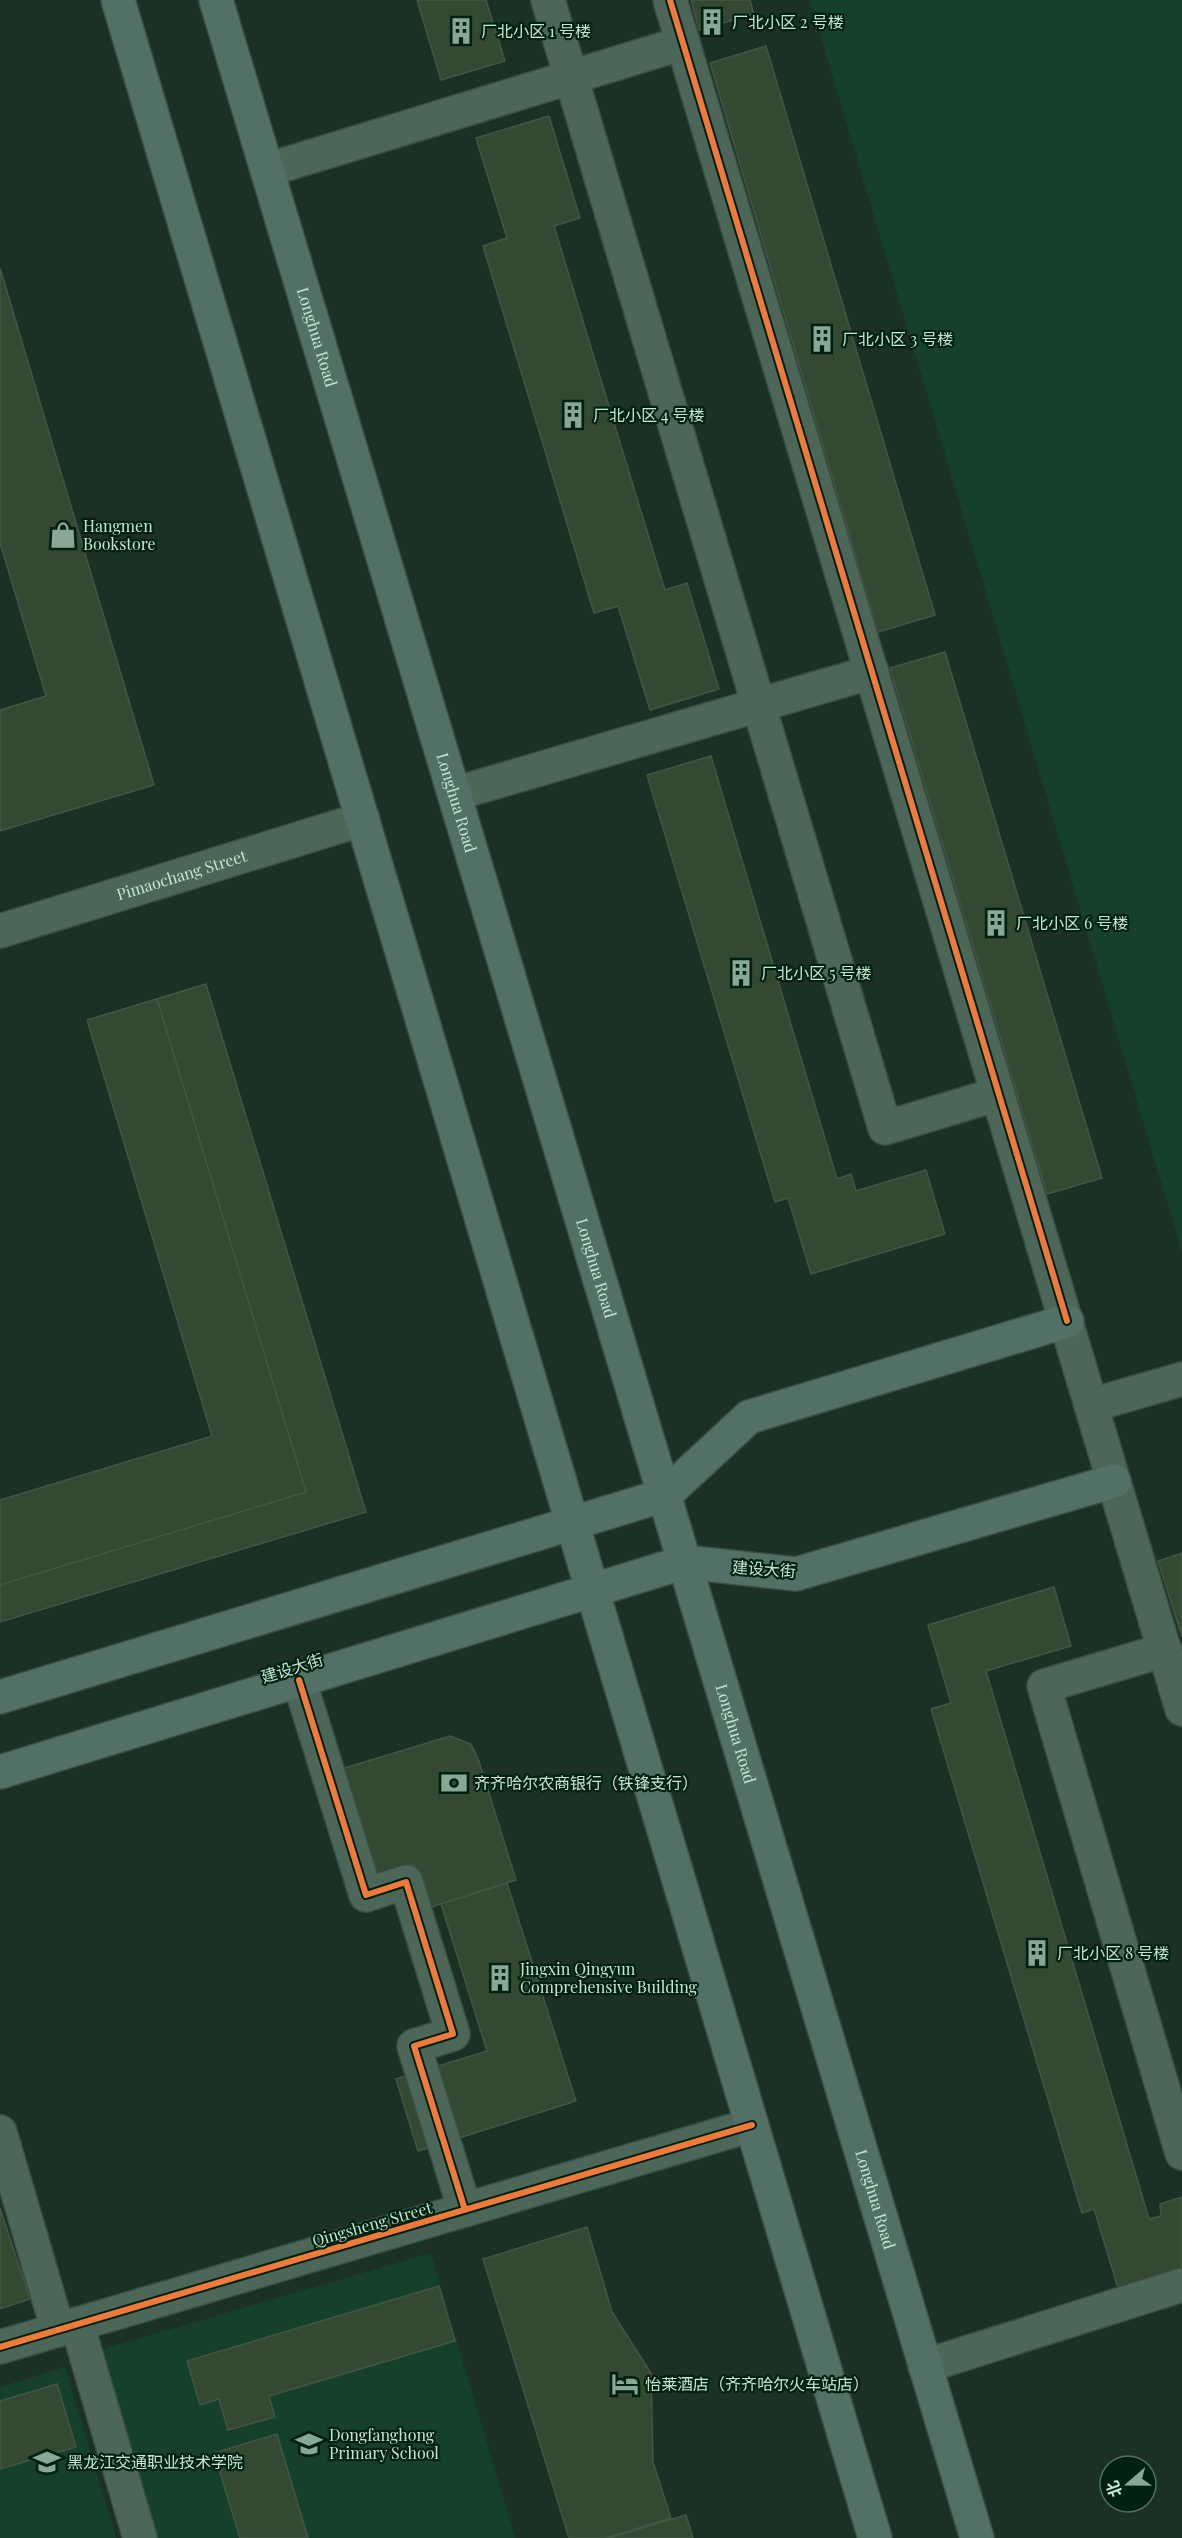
<svg xmlns="http://www.w3.org/2000/svg" width="1182" height="2538" font-family="'Playfair Display','Noto Sans SC',serif">
<style>
.built{fill:#15412a}
.building{fill:#344931;stroke:#435644;stroke-width:1.5}
.lines{fill:none;stroke-linecap:round;stroke-linejoin:round}
.minor-casing{stroke:#3a4e44;stroke-width:36}
.major-casing{stroke:#3a4e44;stroke-width:36}
.minor{stroke:#4c6758;stroke-width:33}
.major{stroke:#537067;stroke-width:33}
.cycleway-casing{stroke:#002110;stroke-width:10}
.cycleway{stroke:#f17a3a;stroke-width:6}
.labels{text-anchor:middle;stroke-width:4.5;stroke-linejoin:round;paint-order:stroke}
.poi-label{font-size:16px;fill:#c2e8d0;stroke:#002110;text-anchor:start}
.street-label{font-size:16px;fill:#c2e8d0;stroke:#002110}
</style>
<rect width="100%" height="100%" fill="#1b3126"/>
<path class="built" d="M810 0H1182V1252Z
M431 2253 515 2538H158L103 2349Z
M65 2367 116 2538H0V2387Z"/>
<path class="building" d="M417 0H486L505 61 441 80Z
M691 0H750L754 14 699 30Z
M766 46 935 615 878 632 710 63Z
M549 116 580 218 554 226 665 590 687 583 719 689 650 710 618 606 594 613 483 246 507 238 476 138Z
M0 268 154 785 0 831V710L46 696 0 543Z
M945 652 1102 1178 1047 1194 890 668Z
M711 756 837 1179 851 1174 856 1191 926 1170 945 1234 811 1274 788 1198 775 1202 647 775Z
M206 984 366 1512 0 1622V1500L212 1436 87 1020Z
M157 999 306 1492 0 1585V1500L212 1436 87 1020Z
M1182 1553V1637L1158 1561Z
M1054 1587 1071 1646 986 1671 1149 2219 1161 2216 1160 2204 1182 2197V2268L1118 2288 1094 2209 1082 2213 931 1709 951 1703 928 1625Z
M450 1736 471 1744 479 1761 516 1880 428 1908 414 1864 371 1877 338 1770Z
M507 1883 576 2101 418 2151 396 2079 487 2051 441 1904Z
M0 2208 30 2299 0 2309Z
M587 2227 612 2312 651 2373 653 2462 671 2518 606 2538H569L483 2259Z
M439 2286 455 2341 269 2396 275 2417 228 2430 219 2399 200 2405 187 2361Z
M57 2384 76 2447 0 2469V2401Z
M277 2434 308 2538H240L214 2453Z
M686 2515 693 2538H609Z"/>
<g class="lines">
<defs>
<g id="minor">
<path d="M548 0 885 1128 998 1094"/>
<path d="M670 0 1182 1709"/>
<path d="M267 170 683 43"/>
<path d="M454 794 872 672"/>
<path id="s1" d="M0 931 363 819"/>
<path d="M1092 1405 1182 1379"/>
<path d="M1165 1650 1044 1686 1182 2153"/>
<path d="M299 1680 366 1895 406 1882 453 2034 414 2046 465 2210"/>
<path d="M0 2132 58 2330"/>
<path d="M77 2324 140 2538"/>
<path d="M0 2347 752 2125"/>
<path d="M925 2366 1182 2285"/>
</g>
<g id="major">
<path d="M118 0 875 2538"/>
<path id="s2" d="M216 0 977 2538"/>
<path d="M0 1697 665 1495 749 1417 1067 1321"/>
<path d="M0 1772 685 1562 796 1574 1114 1481"/>
</g>
</defs>
<use href="#minor" class="minor-casing"/>
<use href="#major" class="major-casing"/>
<use href="#minor" class="minor"/>
<use href="#major" class="major"/>
<defs>
<path id="cycleway" d="M670 0 1067 1321
M299 1680 366 1895 406 1882 453 2034 414 2046 465 2210
M0 2347 752 2125"/>
</defs>
<use href="#cycleway" class="cycleway-casing"/>
<use href="#cycleway" class="cycleway"/>
</g>
<defs>
<symbol id="building-bare" viewBox="-9 -9 18 18"><path d="M-4-6H4V6H1V3H-1V6H-4ZM-2.5-4.3h1.7v1.8h-1.7ZM.8-4.3h1.7v1.8H.8ZM-2.5-1h1.7V.8h-1.7ZM.8-1h1.7V.8H.8Z" fill="#88a894" stroke="#002110" stroke-width="2.5" paint-order="stroke"/></symbol>
<symbol id="shop-bare" viewBox="-9 -9 18 18"><path d="M-5-2.5h2.3a2.7 3.5 0 0 1 5.4 0H5L5.5 6h-11ZM-1.5-2.5h3a1.5 2.3 0 0 0-3 0Z" fill="#88a894" stroke="#002110" stroke-width="2.5" paint-order="stroke"/></symbol>
<symbol id="bank-bare" viewBox="-9 -9 18 18"><path d="M-6-4H6V4H-6ZM0-2.3a2.3 2.3 0 1 0 0 4.6a2.3 2.3 0 1 0 0-4.6Z" fill="#88a894" stroke="#002110" stroke-width="2.5" paint-order="stroke"/></symbol>
<symbol id="hotel-bare" viewBox="-9 -9 18 18"><path d="M-6-4.5h1.5V1H6V5H4.5V3h-9V5H-6ZM-4 0a1.8 1.8 0 1 1 3.6 0ZM.5 0V-2.5h3Q6-2.5 6 0Z" fill="#88a894" stroke="#002110" stroke-width="2.5" paint-order="stroke"/></symbol>
<symbol id="school-bare" viewBox="-9 -9 18 18"><path d="M0-5L7-2L0 1L-7-2ZM-4 1L0 2.5L4 1V4Q0 6-4 4Z" fill="#88a894" stroke="#002110" stroke-width="2.5" paint-order="stroke"/></symbol>
<symbol id="university-bare" viewBox="-9 -9 18 18"><path d="M0-5L7-2L0 1L-7-2ZM-4 1L0 2.5L4 1V4Q0 6-4 4Z" fill="#88a894" stroke="#002110" stroke-width="2.5" paint-order="stroke"/></symbol>
</defs>
<g fill-rule="evenodd">
<use href="#building-bare" x="693" y="3" width="38" height="38"/>
<use href="#building-bare" x="442" y="12" width="38" height="38"/>
<use href="#building-bare" x="803" y="320" width="38" height="38"/>
<use href="#building-bare" x="554" y="396" width="38" height="38"/>
<use href="#shop-bare" x="44" y="516" width="38" height="38"/>
<use href="#building-bare" x="977" y="904" width="38" height="38"/>
<use href="#building-bare" x="722" y="954" width="38" height="38"/>
<use href="#bank-bare" x="435" y="1764" width="38" height="38"/>
<use href="#building-bare" x="1018" y="1934" width="38" height="38"/>
<use href="#building-bare" x="481" y="1959" width="38" height="38"/>
<use href="#hotel-bare" x="606" y="2365" width="38" height="38"/>
<use href="#school-bare" x="290" y="2425" width="38" height="38"/>
<use href="#university-bare" x="28" y="2443" width="38" height="38"/>
</g>
<g class="labels">
<g class="poi-label">
<text x="732" y="28">厂北小区 2 号楼</text>
<text x="481" y="37">厂北小区 1 号楼</text>
<text x="842" y="345">厂北小区 3 号楼</text>
<text x="593" y="421">厂北小区 4 号楼</text>
<text x="83" y="532">Hangmen<tspan x="83" dy="18">Bookstore</tspan></text>
<text x="1016" y="929">厂北小区 6 号楼</text>
<text x="761" y="979">厂北小区 5 号楼</text>
<text x="474" y="1789">齐齐哈尔农商银行（铁锋支行）</text>
<text x="1057" y="1959">厂北小区 8 号楼</text>
<text x="520" y="1975">Jingxin Qingyun<tspan x="520" dy="18">Comprehensive Building</tspan></text>
<text x="645" y="2390">怡莱酒店（齐齐哈尔火车站店）</text>
<text x="329" y="2441">Dongfanghong<tspan x="329" dy="18">Primary School</tspan></text>
<text x="67" y="2468">黑龙江交通职业技术学院</text>
</g>
<g class="street-label">
<text dy="6" stroke="none"><textPath href="#s2" startOffset="352">Longhua Road</textPath></text>
<text dy="6" stroke="none"><textPath href="#s2" startOffset="838">Longhua Road</textPath></text>
<text dy="6" stroke="none"><textPath href="#s1" startOffset="190">Pimaochang Street</textPath></text>
<text dy="6" stroke="none"><textPath href="#s2" startOffset="1324">Longhua Road</textPath></text>
<text transform="translate(764 1569) rotate(4)" y="6">建设大街</text>
<text transform="translate(292 1668) rotate(-17)" y="6">建设大街</text>
<text dy="6" stroke="none"><textPath href="#s2" startOffset="1810">Longhua Road</textPath></text>
<text dy="6" stroke="none"><textPath href="#s2" startOffset="2296">Longhua Road</textPath></text>
<text transform="translate(372 2224) rotate(-16)" y="6">Qingsheng Street</text>
</g>
</g>
<g transform="translate(1128 2484) rotate(250)"><circle r="28" fill="#002110" stroke="#4e715d" stroke-width="1.5"/>
<path d="M0-4.5L10 22L0 15L-10 22Z" fill="#88a894"/>
<text y="-9" font-size="16" font-weight="bold" text-anchor="middle" fill="#c2e8d0">北</text>
</g>
</svg>
